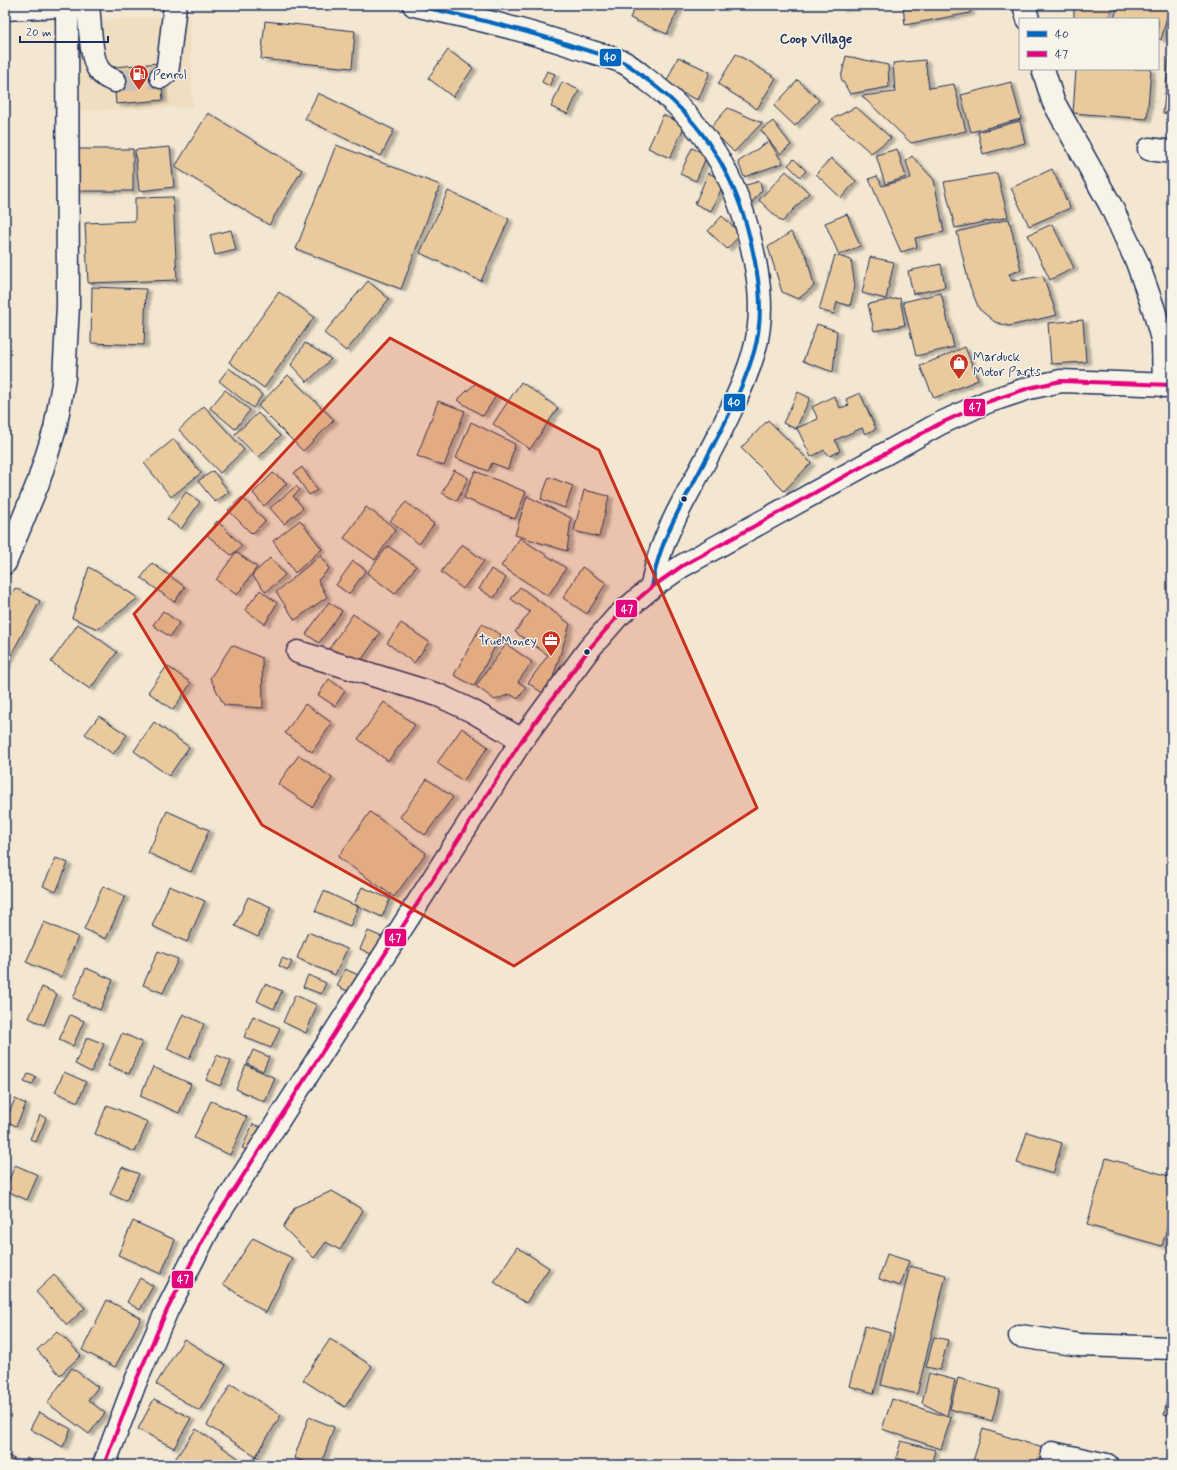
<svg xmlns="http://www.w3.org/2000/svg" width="1177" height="1470" font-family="Mynerve,sans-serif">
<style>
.built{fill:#f0dec1}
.building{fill:#eaca9c;stroke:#1b2f5e;filter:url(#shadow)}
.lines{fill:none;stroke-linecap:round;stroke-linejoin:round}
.minor-tunnel{stroke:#c8c2ba;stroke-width:22;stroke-dasharray:22 11;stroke-linecap:butt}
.minor-casing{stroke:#1b2f5e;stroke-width:25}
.major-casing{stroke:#1b2f5e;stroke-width:25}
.minor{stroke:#f7f3e8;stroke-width:22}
.major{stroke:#f7f3e8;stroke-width:22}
.bus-1-casing{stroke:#f7f3e8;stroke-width:7}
.bus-2-casing{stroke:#f7f3e8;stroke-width:7}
.bus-1{stroke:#0065bd;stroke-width:4}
.bus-2{stroke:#e5007d;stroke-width:4}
.marked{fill:#c8321e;fill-opacity:0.2;stroke:#c8321e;stroke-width:3;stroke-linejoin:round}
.bus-dot{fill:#1b2f5e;stroke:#f7f3e8;stroke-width:1.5}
.labels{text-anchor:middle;stroke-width:3;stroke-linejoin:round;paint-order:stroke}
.poi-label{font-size:13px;fill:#1b2f5e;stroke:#f7f3e8;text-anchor:start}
.neighbourhood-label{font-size:14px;font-weight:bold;fill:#1b2f5e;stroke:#f7f3e8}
.line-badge{stroke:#f7f3e8;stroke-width:1.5}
.badge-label{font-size:11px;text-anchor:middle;font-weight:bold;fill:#fff}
</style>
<defs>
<filter id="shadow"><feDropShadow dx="4.5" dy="2.5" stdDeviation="1" flood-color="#0004"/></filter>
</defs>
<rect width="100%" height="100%" fill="#f3e7d1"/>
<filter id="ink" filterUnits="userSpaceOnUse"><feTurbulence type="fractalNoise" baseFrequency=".025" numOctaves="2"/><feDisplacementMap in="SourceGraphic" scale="8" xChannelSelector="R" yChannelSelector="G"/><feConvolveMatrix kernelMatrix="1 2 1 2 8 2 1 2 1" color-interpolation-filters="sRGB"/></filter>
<g filter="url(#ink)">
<path class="built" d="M189 14 193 107 78 111 75 23Z"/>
<path class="building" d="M636 5H680L667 34 630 18Z
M840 5H874L840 9Z
M969 5 970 13 905 25 903 6Z
M1067 5H1112L1108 19H1074V10Z
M1118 5H1170L1161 40 1158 39V19H1114Z
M265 21 355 31 352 68 261 59Z
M448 50 473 68 453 97 428 78Z
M736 54 776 78 757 109 718 84Z
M846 56 888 65 889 87 850 94 841 78Z
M678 57 710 72 698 100 665 85Z
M1169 57 1172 58V114L1163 113Z
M925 60 929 88 954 84 966 131 911 143 862 96 895 92 893 63Z
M160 63 163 100 116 104 113 67Z
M1076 69H1151L1147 119 1073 113Z
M547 71 555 74 549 86 542 82Z
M798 80 819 100 795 126 774 106Z
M562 82 579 90 568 114 551 107Z
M1011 82 1021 119 971 132 961 95Z
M318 93 394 130 381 156 305 119Z
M856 107 891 138 871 153 832 119Z
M728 108 762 123 734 152 710 128Z
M208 113 302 170 269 225 175 167Z
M663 115 685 125 670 158 648 148Z
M773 121 791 145 780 154 761 130Z
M1020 121 1025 143 983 154 978 132Z
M769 141 783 163 744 177 738 162Z
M336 145 440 185 401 289 296 249Z
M170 147 174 187 139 191 135 150Z
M692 148 707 155 696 181 680 174Z
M73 149H133V191H73Z
M897 149 906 177 885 184 876 155Z
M912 156 934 180 944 232 915 238 917 247 901 252 869 179 877 176 882 186 911 178 906 161Z
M831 158 856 181 841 198 816 174Z
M794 159 806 171 800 177 788 165Z
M1052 169 1070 208 1029 226 1011 188Z
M786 171 809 193 782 222 759 200Z
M708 173 725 181 711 211 695 204Z
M997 173 1008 217 955 228 944 182Z
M760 181 762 190 749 206 743 186Z
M448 191 509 219 481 281 420 253Z
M173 197 177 280 88 283 85 223 135 221V198Z
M847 214 860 246 839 255 825 223Z
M722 216 741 234 727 249 708 231Z
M1009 219 1021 270 1009 274 1012 281 1043 276 1057 315 1009 326 995 322 979 309 969 284 957 232Z
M1052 224 1074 268 1050 280 1028 235Z
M231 230 236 250 215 255 210 235Z
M791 232 807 257 814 286 798 299 782 292 768 247Z
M835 255 851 260 855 286 850 306 837 302 834 314 819 310Z
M870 257 894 262 886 299 862 293Z
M941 264 945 287 913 294 908 271Z
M368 281 389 299 346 351 324 333Z
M92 287 146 289 144 345 91 343Z
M279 292 314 317 264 388 229 362Z
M941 293 954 347 916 356 903 302Z
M900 298 905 325 874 331 868 304Z
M1083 320 1086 362 1051 364 1048 323Z
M817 324 837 331 833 372 803 361Z
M305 343 331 359 307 382 291 365Z
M965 347 978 380 934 398 920 366Z
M229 368 262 395 253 408 219 381Z
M288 375 334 420 303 451 258 406Z
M521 382 558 408 530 449 493 424Z
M476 383 496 396 483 416 457 400Z
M225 390 250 410 235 429 210 408Z
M798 392 810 398 796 429 783 423Z
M860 393 876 429 865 434 862 428 835 440 840 451 830 456 824 450 811 457 797 428 818 419 812 407 834 396 840 408 849 405 846 399Z
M438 401 465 411 444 466 417 456Z
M204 406 244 450 220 473 179 430Z
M258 413 280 436 258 458 235 434Z
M768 420 811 463 784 491 741 448Z
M471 422 515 444 508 469 492 463 488 471 456 458Z
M174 439 201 473 171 497 144 463Z
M302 467 317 490 309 495 294 473Z
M454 470 468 478 457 501 442 493Z
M213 471 229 492 215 502 198 481Z
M475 471 526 492 515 519 464 498Z
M273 473 287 483 264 506 253 493Z
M549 477 573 486 565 508 541 499Z
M296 486 300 490 293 496 303 508 284 524 270 508Z
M584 490 609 496 599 537 574 531Z
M186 492 200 502 181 529 167 519Z
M527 496 571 518 567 551 515 535Z
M242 497 265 521 252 534 228 510Z
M406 502 434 524 419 544 390 521Z
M366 507 396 529 375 560 344 538Z
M300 520 322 549 295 573 273 541Z
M217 521 242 546 231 555 207 535Z
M520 538 566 568 548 596 501 566Z
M462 544 484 561 463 589 441 572Z
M388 546 416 566 395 594 367 573Z
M236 552 257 567 237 595 216 580Z
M321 555 329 569 318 580 327 597 295 620 276 592Z
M270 558 285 575 266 592 252 575Z
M353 561 366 570 349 594 336 585Z
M152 563 185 587 174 602 141 578Z
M89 567 138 598 98 629 72 618Z
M582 567 606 583 587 614 563 598Z
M491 569 506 578 494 598 479 589Z
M520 587 570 624 547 696 528 683 548 655 515 632 530 612 511 599Z
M15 588 40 601 5 666V606Z
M260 590 277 603 265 624 245 610Z
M329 602 342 611 319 643 306 634Z
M163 611 179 623 170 637 153 625Z
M353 614 380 633 356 668 329 649Z
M401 623 429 642 414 663 387 643Z
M78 624 117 652 90 689 51 662Z
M482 624 501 635 474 686 454 675Z
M506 644 532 662 518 682 526 687 518 699 510 694 495 700 476 686Z
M232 645 262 658 263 708 224 705 210 678Z
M167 666 191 683 173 710 148 692Z
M329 679 345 691 335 706 318 695Z
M384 702 415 725 388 761 358 739Z
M305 704 332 723 312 752 285 733Z
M99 716 127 735 113 754 85 734Z
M154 722 189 747 169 776 134 751Z
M462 728 488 747 463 781 437 763Z
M299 755 332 778 312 807 278 784Z
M427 779 453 797 425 835 400 817Z
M167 811 209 830 191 872 148 853Z
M370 812 426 853 394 897 338 857Z
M56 858 68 863 56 892 43 886Z
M103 886 125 896 106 939 84 929Z
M169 886 205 901 187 942 152 926Z
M362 887 390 899 382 917 354 904Z
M324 891 358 907 350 926 315 911Z
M248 897 271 907 258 937 235 926Z
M44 922 78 937 61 977 26 962Z
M368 931 382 937 374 955 360 949Z
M308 932 347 949 335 975 297 958Z
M158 951 178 959 163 993 143 985Z
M282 958 292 962 288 970 279 966Z
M86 968 113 980 100 1010 73 998Z
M345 969 358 975 350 992 337 986Z
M308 975 326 983 321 994 303 987Z
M265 984 282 991 274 1009 257 1001Z
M42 987 57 994 44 1025 29 1018Z
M295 995 317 1005 306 1033 283 1022Z
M183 1014 204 1024 189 1059 167 1049Z
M70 1015 84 1021 73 1046 59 1040Z
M253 1016 280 1028 271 1048 244 1037Z
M122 1033 142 1042 129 1074 108 1065Z
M87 1037 104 1044 91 1072 75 1064Z
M253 1050 269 1057 263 1071 247 1064Z
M217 1055 231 1061 220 1086 206 1080Z
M246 1065 275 1078 265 1102 236 1089Z
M153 1067 191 1084 179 1113 140 1096Z
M64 1072 86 1082 78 1102 55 1092Z
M28 1074 36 1077 32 1085 24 1082Z
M15 1099 26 1104 16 1126 6 1121Z
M211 1101 247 1117 230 1155 194 1138Z
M107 1105 148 1122 135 1152 95 1134Z
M40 1115 46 1118 36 1142 30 1139Z
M253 1124 262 1128 251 1152 242 1148Z
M1027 1132 1062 1143 1053 1174 1017 1163Z
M1106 1158 1172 1177V1210L1162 1246 1087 1225Z
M15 1165 38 1175 27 1200 5 1190Z
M122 1167 139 1174 126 1201 110 1194Z
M332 1191 363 1210 340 1250 326 1242 314 1258 283 1227 295 1207Z
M133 1221 175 1240 161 1274 118 1255Z
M253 1238 292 1258 266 1313 223 1284Z
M517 1247 549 1268 526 1303 494 1282Z
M887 1254 909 1261 900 1286 879 1279Z
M910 1266 946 1275 917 1394 881 1385Z
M54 1275 85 1308 67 1325 36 1292Z
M140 1278 153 1286 140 1310 127 1302Z
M107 1300 141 1318 115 1367 82 1350Z
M865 1326 890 1333 874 1393 849 1386Z
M57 1331 81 1355 60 1375 37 1350Z
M934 1337 948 1340 940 1370 926 1367Z
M184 1339 226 1365 199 1411 156 1384Z
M330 1339 372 1366 345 1407 303 1380Z
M72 1368 98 1387 88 1400 105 1413 89 1434 47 1403Z
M929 1373 955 1380 947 1416 922 1403Z
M958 1378 1000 1390 992 1421 950 1409Z
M231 1384 281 1415 256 1456 207 1425Z
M1170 1384H1172V1417L1164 1415Z
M154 1399 191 1418 174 1448 138 1429Z
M892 1399 951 1418 941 1449 882 1429Z
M39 1412 71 1429 63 1447 30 1429Z
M309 1417 334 1427 321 1465H314L294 1458Z
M196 1429 238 1458 233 1465H171Z
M983 1429 1043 1448 1038 1465H984L973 1461Z
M901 1441 935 1450 931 1465H921L896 1458Z
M5 1454 14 1459 10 1465H5Z
M256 1456 268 1465H249Z
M27 1458 38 1465H24Z"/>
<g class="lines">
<path class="minor-tunnel" d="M115 81 161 77"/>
<defs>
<path id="minor" d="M88 5C90 21 90 58 99 70 103 76 108 78 115 81
M1024 5 1028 19
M1043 69 1053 101 1111 206 1137 262 1154 310 1163 343 1164 386
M161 77 167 72 168 66 175 5
M1149 149 1172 152
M5 563 38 483 55 429 64 378 68 306 67 6
M298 652 438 695 472 711 522 740
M1020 1336 1080 1345 1172 1348
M1052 1453 1107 1465"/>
<path id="major" d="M414 5C469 17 523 29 576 47 591 52 608 56 623 62 631 66 639 73 646 79 697 116 730 166 747 227 758 269 766 310 754 352 741 396 712 448 690 489 673 520 657 551 652 587
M5 9 79 5
M104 1465 135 1383 167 1310 207 1232 522 740 589 649 617 617 652 587 682 566 939 424 987 402 1029 388 1061 381 1172 385"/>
</defs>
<use href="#minor" class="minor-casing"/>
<use href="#major" class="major-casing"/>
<use href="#minor" class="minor"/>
<use href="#major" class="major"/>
<defs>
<path id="bus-1" d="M414 5C469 17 523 29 576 47 591 52 608 56 623 62 631 66 639 73 646 79 697 116 730 166 747 227 758 269 766 310 754 352 741 396 712 448 690 489 673 520 657 551 652 587"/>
<path id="bus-2" d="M104 1465 135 1383 167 1310 207 1232 522 740 589 649 617 617 652 587 682 566 939 424 987 402 1029 388 1061 381 1172 385"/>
</defs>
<use href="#bus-1" class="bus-1-casing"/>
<use href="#bus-2" class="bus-2-casing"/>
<use href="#bus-1" class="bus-1"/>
<use href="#bus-2" class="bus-2"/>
</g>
</g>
<path class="marked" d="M390 338 599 450 757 808 514 966 262 825 134 614Z"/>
<defs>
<symbol id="fuel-pin" viewBox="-11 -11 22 30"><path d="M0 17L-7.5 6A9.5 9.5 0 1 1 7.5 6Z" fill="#c8321e" stroke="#f7f3e8"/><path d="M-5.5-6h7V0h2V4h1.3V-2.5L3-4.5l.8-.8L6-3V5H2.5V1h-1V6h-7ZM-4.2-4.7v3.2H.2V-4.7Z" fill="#fff"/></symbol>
<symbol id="shop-pin" viewBox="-11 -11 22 30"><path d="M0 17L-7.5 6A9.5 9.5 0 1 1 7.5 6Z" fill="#c8321e" stroke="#f7f3e8"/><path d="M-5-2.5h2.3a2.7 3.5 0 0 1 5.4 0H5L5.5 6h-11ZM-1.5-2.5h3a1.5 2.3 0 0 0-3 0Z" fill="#fff"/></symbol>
<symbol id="office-pin" viewBox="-11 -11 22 30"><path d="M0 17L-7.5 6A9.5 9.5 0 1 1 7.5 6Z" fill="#c8321e" stroke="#f7f3e8"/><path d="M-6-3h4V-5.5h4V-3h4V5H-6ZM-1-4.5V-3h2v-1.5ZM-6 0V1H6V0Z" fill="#fff"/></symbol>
</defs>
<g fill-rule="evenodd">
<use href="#fuel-pin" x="128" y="63" width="22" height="30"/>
<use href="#shop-pin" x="948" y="352" width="22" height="30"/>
<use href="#office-pin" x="540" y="629" width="22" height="30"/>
</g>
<g class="bus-dot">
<circle cx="684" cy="499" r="3.5"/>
<circle cx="587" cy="652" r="3.5"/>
</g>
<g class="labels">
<g class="poi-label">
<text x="153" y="79">Penrol</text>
<text x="973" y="361">Marduck<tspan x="973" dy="15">Motor Parts</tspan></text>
<text x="537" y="645" text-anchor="end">TrueMoney</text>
</g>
<g class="neighbourhood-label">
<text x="816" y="43">Coop Village</text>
</g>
</g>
<g class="line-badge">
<rect x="599" y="48" width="23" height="19" rx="4" fill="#0065bd"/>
<rect x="723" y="393" width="23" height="19" rx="4" fill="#0065bd"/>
<rect x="963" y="398" width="23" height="19" rx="4" fill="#e5007d"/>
<rect x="615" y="599" width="23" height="19" rx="4" fill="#e5007d"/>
<rect x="384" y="928" width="23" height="19" rx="4" fill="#e5007d"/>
<rect x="171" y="1270" width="23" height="19" rx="4" fill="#e5007d"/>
</g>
<g class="badge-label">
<text x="610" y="61">40</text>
<text x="734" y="406">40</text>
<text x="975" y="411">47</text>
<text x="627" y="613">47</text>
<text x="395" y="942">47</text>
<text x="183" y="1283">47</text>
</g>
<rect width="1177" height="1470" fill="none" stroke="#f7f3e8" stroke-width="20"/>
<rect x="10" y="10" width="1157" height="1450" fill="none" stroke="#1b2f5e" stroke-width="1.5" filter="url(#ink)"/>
<rect x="1019" y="18" width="140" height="52" fill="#f7f3e8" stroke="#9fa5b1"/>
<rect x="1027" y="31" width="20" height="6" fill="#0065bd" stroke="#9fa5b1"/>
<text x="1055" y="38" font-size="12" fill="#1b2f5e">40</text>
<rect x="1027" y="51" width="20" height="6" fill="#e5007d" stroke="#9fa5b1"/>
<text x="1055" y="58" font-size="12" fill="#1b2f5e">47</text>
<path d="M20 36v6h88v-6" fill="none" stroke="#1b2f5e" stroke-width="2"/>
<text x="26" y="36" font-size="12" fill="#1b2f5e" stroke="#f7f3e8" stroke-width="3" paint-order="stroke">20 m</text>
</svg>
